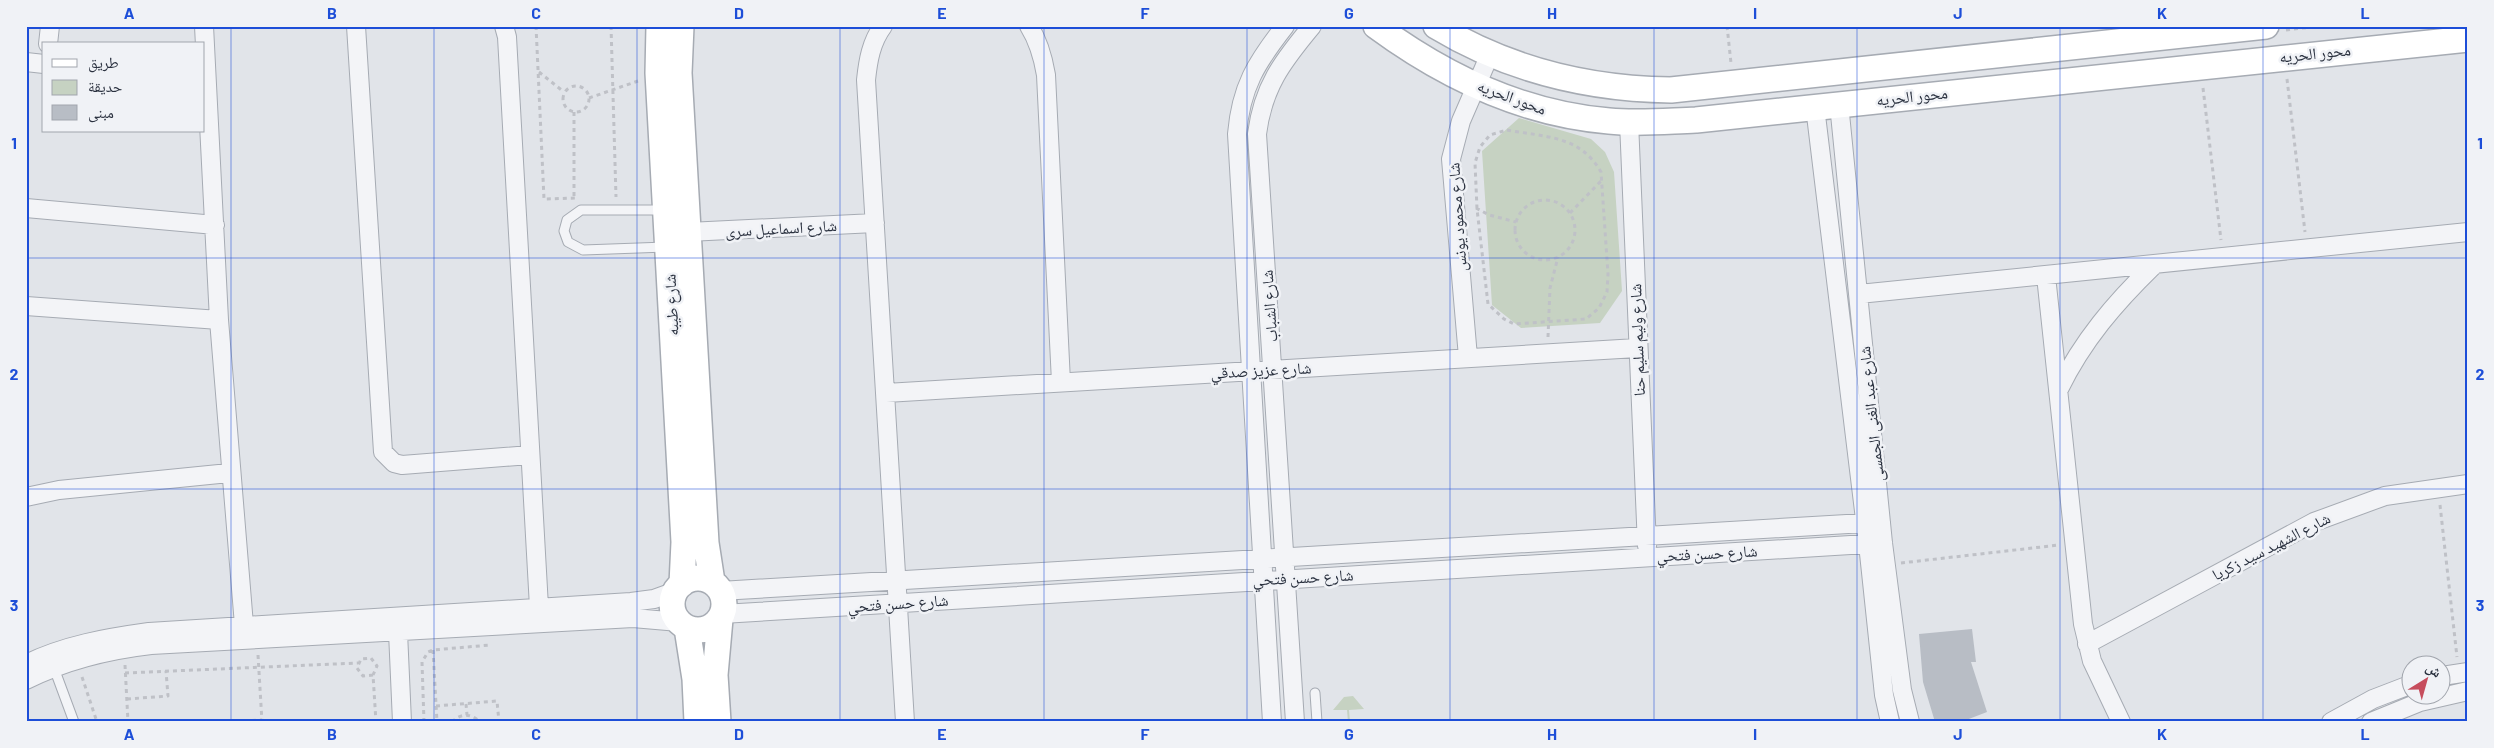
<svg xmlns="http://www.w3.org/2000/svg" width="2494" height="748" font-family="Barlow,'Noto Naskh Arabic',sans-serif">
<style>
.green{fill:#c6d2c2}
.building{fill:#b8bdc5}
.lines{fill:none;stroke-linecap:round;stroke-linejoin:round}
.lane-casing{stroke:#a6abb3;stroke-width:11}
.street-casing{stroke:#a6abb3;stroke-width:20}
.secondary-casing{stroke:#a6abb3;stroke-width:28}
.path{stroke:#bfc1c7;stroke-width:3;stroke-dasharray:4 4;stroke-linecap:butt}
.lane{stroke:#f3f4f7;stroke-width:9}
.street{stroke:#f3f4f7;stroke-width:18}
.secondary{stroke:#fff;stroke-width:25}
.grid{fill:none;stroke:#1d4ed8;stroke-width:1;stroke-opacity:0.55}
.labels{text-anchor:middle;stroke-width:5;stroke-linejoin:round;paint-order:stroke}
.street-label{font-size:16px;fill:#2a313f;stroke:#f0f2f6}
.neatline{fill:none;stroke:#1d4ed8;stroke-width:2}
.grid-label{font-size:16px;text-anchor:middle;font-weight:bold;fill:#1d4ed8}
</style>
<rect width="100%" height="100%" fill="#e1e4e9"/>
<path class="green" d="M1519 118 1591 139 1605 152 1614 172 1622 291 1600 323 1521 328 1492 305 1482 151Z
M1353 696 1364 709 1349 710 1350 722H1348L1347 710H1333L1344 697Z"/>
<path class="building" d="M1972 629 1976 662H1971L1987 712 1961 722H1935L1923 682 1919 634Z"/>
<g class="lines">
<defs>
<path id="lane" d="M663 210H581L567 220 564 231 568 242 583 250 666 247
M54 668 74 722
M1315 693 1317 722"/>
<path id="street" d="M204 26 219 320 244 625
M356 26 383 452 394 463 402 465 530 455
M504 26 507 37 539 607
M883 26C871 42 868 61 866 80L905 722
M1029 26C1039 42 1043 57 1046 75L1061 382
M48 44 50 26
M26 62 44 64
M1839 104 1883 543 1902 690 1910 722
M1815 107 1868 544 1884 695 1890 722
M1629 122 1647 546
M26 208 215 225
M688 232 875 223
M2046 276 2083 624 2092 661 2121 722
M1859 294 2468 232
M26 306 219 320
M1468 357 1451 159 1461 121 1490 54
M2059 389C2083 340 2115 303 2153 266
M886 393 1637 348
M26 497 59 490 229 473
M720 591 1881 522
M722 614 1883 543
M398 632 402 722
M2087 644 2314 522 2385 496 2468 484
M26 664C65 645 106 638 149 632L631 602 654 599 676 591
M2442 676 2468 672
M26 680C66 660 107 650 151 645L633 618 679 622
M1272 722 1237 134C1241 87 1256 63 1285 26
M1295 722 1257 134C1263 87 1282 62 1312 26
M2331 722 2373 699 2412 684
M2371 722 2420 702 2468 691"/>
<path id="secondary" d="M659 26 658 73 684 542 682 584
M681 26 679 73 706 543 712 582
M1376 26C1444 76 1524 114 1609 121 1638 124 1667 121 1696 120L2468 39
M1436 26C1509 70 1586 89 1671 90L2266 26
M672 604a26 26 0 1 1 52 0a26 26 0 1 1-52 0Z
M687 628 695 679 697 722
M718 722 715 675 720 619"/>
</defs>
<use href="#lane" class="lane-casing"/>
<use href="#street" class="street-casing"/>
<use href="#secondary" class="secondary-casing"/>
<path class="path" d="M536 26 544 199 576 198
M611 26 616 197
M1727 26 1731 63
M2286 30 2320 26
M539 72 564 92
M2287 79 2305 232
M563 99a13 13 0 1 1 26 0a13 13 0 1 1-26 0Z
M2203 88 2221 240
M589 98 638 81
M574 112V198
M1507 130C1544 137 1580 135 1601 172L1608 274 1607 292 1599 308 1586 319 1514 324 1504 319 1488 304 1477 209 1475 163 1480 147 1490 135Z
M1515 230a30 30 0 1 1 60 0a30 30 0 1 1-60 0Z
M1476 208 1489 215 1516 222
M1570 213 1602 180
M1548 337 1550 288 1558 257
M2440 505 2457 657
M1901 563 2059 545
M433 650 437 722
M258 655 262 722
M125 665 128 722
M125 673 358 663
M373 675 363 676 357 668 361 659 371 658 377 666 373 675 376 722
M82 677 97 722
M127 699 168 696 166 671
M466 704 467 715
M436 706 497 701 499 722
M220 722 262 720
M424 722 422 662 428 652 433 650 490 645
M452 722C461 713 471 713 480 722"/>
<use href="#lane" class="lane"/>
<use href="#street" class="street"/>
<use href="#secondary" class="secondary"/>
</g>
<path class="grid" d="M231 26V722M434 26V722M637 26V722M840 26V722M1044 26V722M1247 26V722M1450 26V722M1654 26V722M1857 26V722M2060 26V722M2263 26V722M26 258H2468M26 489H2468"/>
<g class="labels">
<g class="street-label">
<text transform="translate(2315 53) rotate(-6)" y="6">محور الحريه</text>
<text transform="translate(1912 96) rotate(-6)" y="6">محور الحريه</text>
<text transform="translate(1512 97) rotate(20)" y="6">محور الحريه</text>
<text transform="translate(1457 217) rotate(-94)" y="6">شارع محمود يونس</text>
<text transform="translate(781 228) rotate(-3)" y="6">شارع اسماعيل سرى</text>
<text transform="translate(671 305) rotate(-93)" y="6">شارع طيبه</text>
<text transform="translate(1269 306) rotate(-94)" y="6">شارع الشباب</text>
<text transform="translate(1637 340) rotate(-92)" y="6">شارع وليم سليم حنا</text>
<text transform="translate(1261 370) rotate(-3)" y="6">شارع عزيز صدقي</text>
<text transform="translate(1871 414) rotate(-96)" y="6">شارع عبد الغنى الجمسى</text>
<text transform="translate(2271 546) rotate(-27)" y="6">شارع الشهيد سيد زكريا</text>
<text transform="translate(1707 553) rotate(-3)" y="6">شارع حسن فتحي</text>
<text transform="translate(1303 577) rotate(-3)" y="6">شارع حسن فتحي</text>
<text transform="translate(898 603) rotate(-4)" y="6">شارع حسن فتحي</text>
</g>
</g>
<rect width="2494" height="748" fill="none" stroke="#f0f2f6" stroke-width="55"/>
<rect x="42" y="42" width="162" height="90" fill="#f0f2f6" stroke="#a1a5ad"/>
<rect x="52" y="59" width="25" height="8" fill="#ffffff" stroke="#a1a5ad"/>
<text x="88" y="68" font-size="15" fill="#2a313f">طريق</text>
<rect x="52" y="80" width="25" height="15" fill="#c6d2c2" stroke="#a1a5ad"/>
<text x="88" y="92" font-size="15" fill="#2a313f">حديقة</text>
<rect x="52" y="105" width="25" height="15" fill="#b8bdc5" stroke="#a1a5ad"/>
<text x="88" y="118" font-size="15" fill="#2a313f">مبنى</text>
<g transform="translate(2426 680) rotate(37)"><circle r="24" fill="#f0f2f6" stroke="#a1a5ad"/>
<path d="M0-4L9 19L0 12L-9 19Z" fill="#c64d5d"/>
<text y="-8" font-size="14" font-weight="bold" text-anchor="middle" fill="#2a313f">ش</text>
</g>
<rect x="28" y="28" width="2438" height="692" class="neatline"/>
<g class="grid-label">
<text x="129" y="19">A</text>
<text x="332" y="19">B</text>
<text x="536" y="19">C</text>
<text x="739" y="19">D</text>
<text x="942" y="19">E</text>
<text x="1145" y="19">F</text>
<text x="1349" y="19">G</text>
<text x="1552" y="19">H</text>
<text x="1755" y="19">I</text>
<text x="1958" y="19">J</text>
<text x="2162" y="19">K</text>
<text x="2365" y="19">L</text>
<text x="14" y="149">1</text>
<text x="2480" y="149">1</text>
<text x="14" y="380">2</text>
<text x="2480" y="380">2</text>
<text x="14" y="611">3</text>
<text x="2480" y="611">3</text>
<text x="129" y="740">A</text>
<text x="332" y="740">B</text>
<text x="536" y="740">C</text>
<text x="739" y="740">D</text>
<text x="942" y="740">E</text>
<text x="1145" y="740">F</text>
<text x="1349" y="740">G</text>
<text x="1552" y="740">H</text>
<text x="1755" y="740">I</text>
<text x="1958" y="740">J</text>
<text x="2162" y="740">K</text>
<text x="2365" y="740">L</text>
</g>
</svg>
